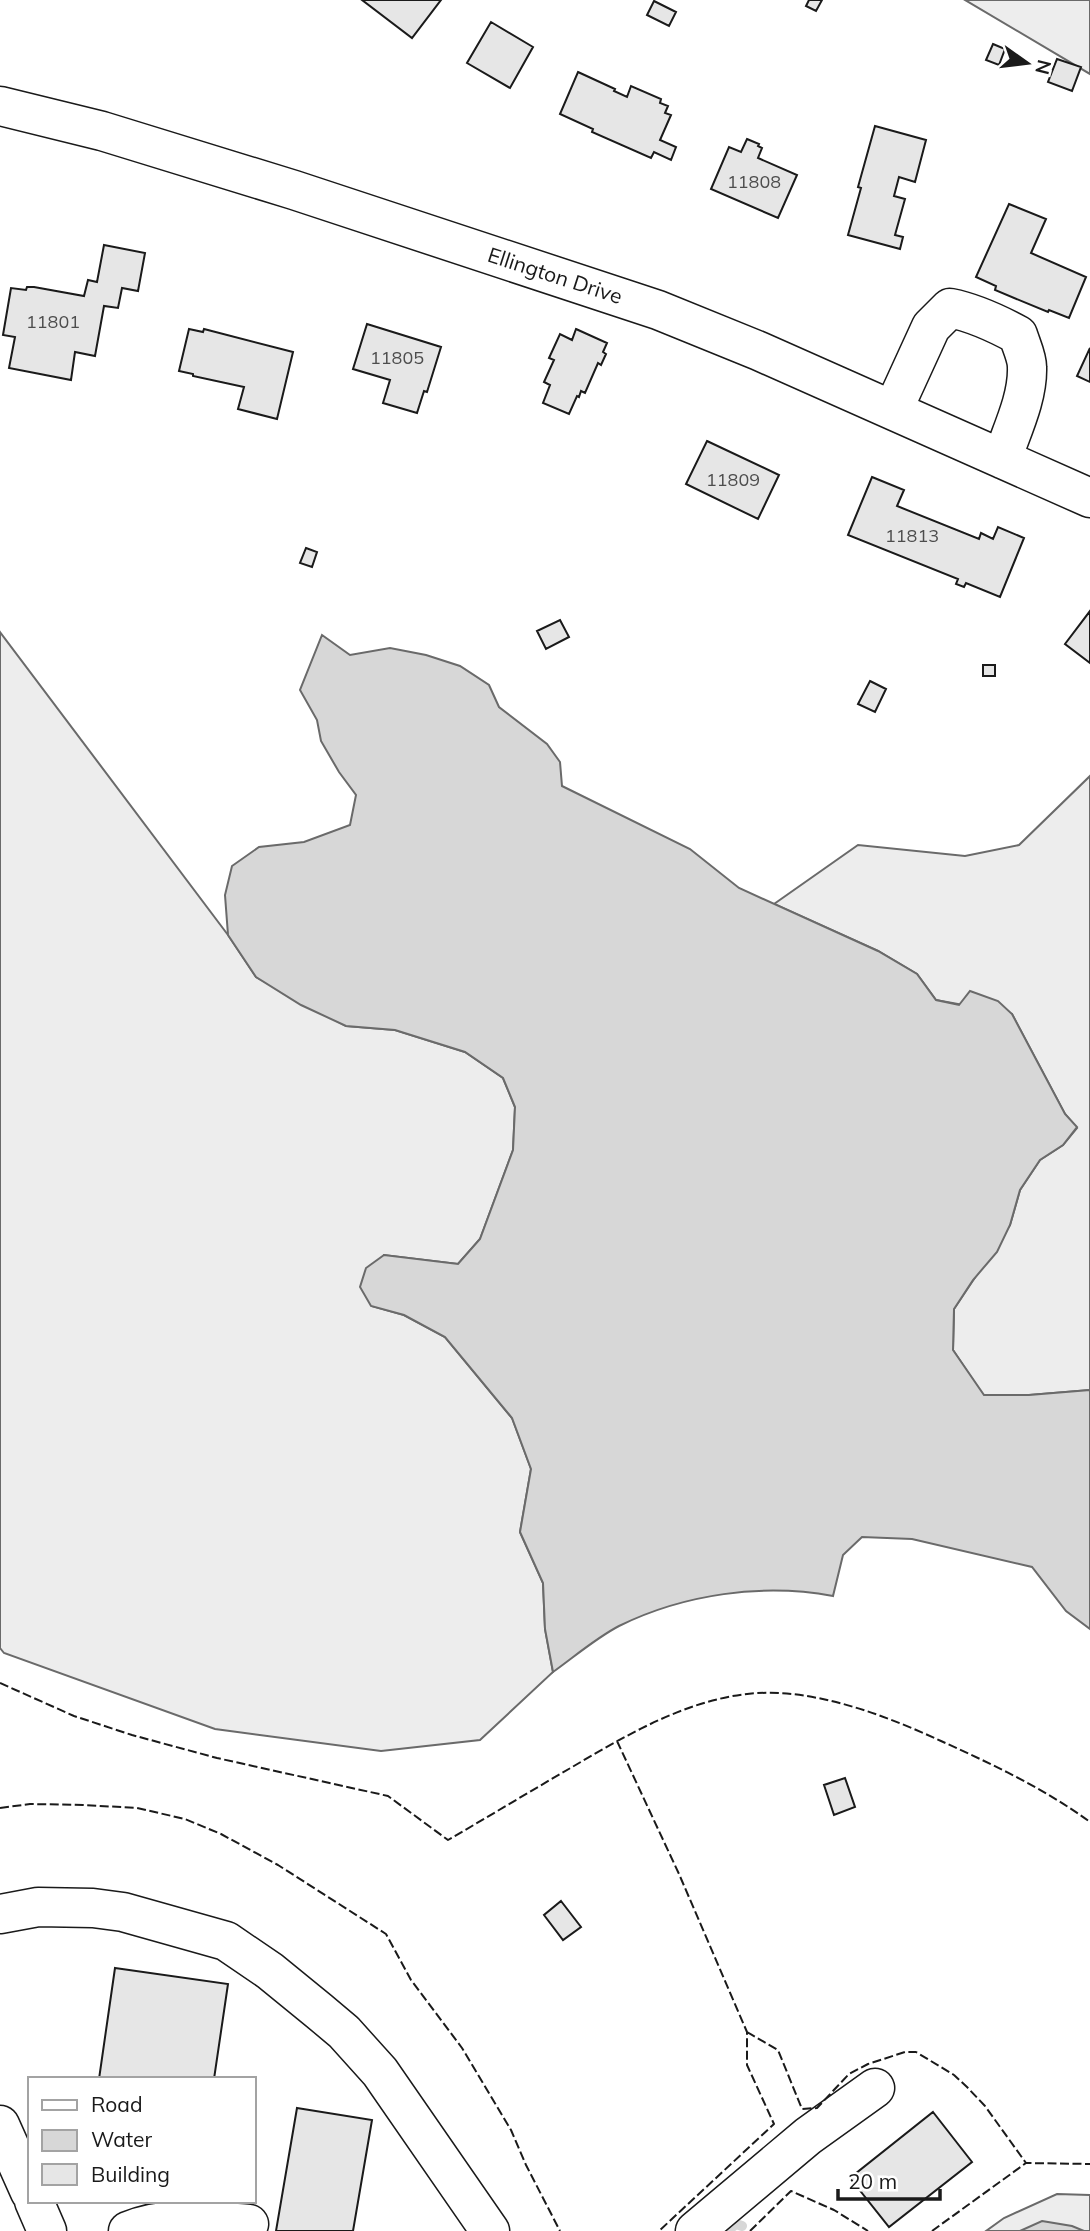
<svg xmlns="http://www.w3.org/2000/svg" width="1090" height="2231" font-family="Mulish,sans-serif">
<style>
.built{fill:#ededed;stroke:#6a6a6a;stroke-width:2}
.water{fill:#d7d7d7;stroke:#6a6a6a;stroke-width:2}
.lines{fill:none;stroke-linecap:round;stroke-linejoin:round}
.stream{stroke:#d7d7d7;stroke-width:10}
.building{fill:#e6e6e6;stroke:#1a1a1a;stroke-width:2}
.minor-casing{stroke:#1a1a1a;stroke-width:41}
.minor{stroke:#fff;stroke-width:38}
.fence{stroke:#1a1a1a;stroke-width:2;stroke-dasharray:9 3.5;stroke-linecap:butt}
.labels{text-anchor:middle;stroke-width:5;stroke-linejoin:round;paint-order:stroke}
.number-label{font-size:18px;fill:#4d4d4d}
.street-label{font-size:21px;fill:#1a1a1a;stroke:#fff}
</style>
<rect width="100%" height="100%" fill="#fff"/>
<path class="built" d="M965 0H1090V74Z
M0 632 228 935 256 977 346 1026 395 1030 465 1052 503 1078 515 1107 513 1150 480 1239 458 1264 384 1255 372 1306 404 1315 445 1337 512 1418 531 1469 520 1532 543 1583 545 1629 553 1672 480 1740 381 1751 215 1729 4 1653 0 1648Z
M1090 776V1390L1029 1395H983L953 1350 954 1309 1010 1225 1020 1190 1040 1160 1063 1145 1077 1128 1065 1114 1012 1014 936 1000 917 974 878 951 774 904 858 845 965 856 1019 845Z
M1057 2194 1090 2195V2231H986L1004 2218Z"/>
<path class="water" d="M322 635 350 655 390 648 426 655 460 666 489 685 499 707 547 744 560 762 562 786 690 849 739 888 878 951 917 974 936 1000 959 1005 970 991 998 1001 1012 1014 1065 1114 1077 1127 1063 1145 1040 1160 1020 1190 1010 1225 997 1252 973 1280 954 1309 953 1350 984 1395H1029L1090 1390V1629L1066 1611 1032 1567 912 1539 862 1537 843 1555 833 1596C762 1583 684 1594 619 1626 596 1638 574 1657 553 1672L545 1629 543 1583 520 1532 531 1469 512 1418 445 1337 404 1315 371 1306 360 1287 366 1268 384 1255 458 1264 480 1239 513 1150 515 1107 503 1078 465 1052 395 1030 346 1026 301 1005 256 977 228 935 225 895 232 866 259 847 304 842 350 825 356 795 339 772 321 741 317 720 300 690Z
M1042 2221 1072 2226 1084 2231H1020Z"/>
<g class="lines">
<path class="stream" d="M727 2231 736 2224 742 2226"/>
</g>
<path class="building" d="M362 0H441L412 38Z
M809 0H822L816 11 806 6Z
M654 1 676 12 669 26 647 15Z
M491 22 533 47 510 88 467 63Z
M993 44 1005 49 999 65 986 60Z
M1057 59 1081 67 1072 91 1048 82Z
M578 72 615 89 614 91 627 97 631 86 661 99 660 103 668 106 665 113 671 115 660 140 676 147 671 160 654 152 651 158 592 132 593 129 560 114Z
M875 126 926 140 915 182 899 177 894 196 905 199 895 235 903 237 900 249 848 235 861 188 858 187Z
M747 139 759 144 758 146 762 148 758 158 797 175 778 218 711 189 729 147 741 152Z
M1009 204 1046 219 1031 253 1086 277 1069 318 1049 310 1048 312 995 290 996 286 976 277Z
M104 245 145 253 138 291 122 288 118 308 104 306 95 356 75 352 71 380 9 368 15 337 3 335 11 288 26 290 27 287H34L84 296 88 280 97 282Z
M367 324 441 347 427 392 424 391 417 413 383 403 390 380 353 369Z
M189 329 203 332 204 329 293 352 277 419 238 409 244 387 193 376V374L179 371Z
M576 329 607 343 603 352 606 354 601 365 598 363 585 393 581 391 579 397 577 396 569 414 543 403 550 385 544 382 554 360 549 358 560 334 572 340Z
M1090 348V382L1077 376Z
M707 441 779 475 758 519 686 484Z
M872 477 904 490 897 506 979 539 981 533 993 539 998 527 1024 538 1000 597 966 583 964 587 956 584 958 579 848 535Z
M306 548 317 552 312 567 300 563Z
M1090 611V663L1065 644Z
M560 620 569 637 546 649 537 631Z
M983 665H995V676H983Z
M870 681 886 689 875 712 858 704Z
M845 1778 855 1807 834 1815 824 1785Z
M561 1901 581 1927 563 1940 544 1915Z
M115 1968 228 1984 214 2079H99Z
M297 2108 372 2120 353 2231H276Z
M933 2112 972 2162 889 2227 850 2178Z"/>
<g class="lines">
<defs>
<path id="minor" d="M0 106 102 131 294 190 658 310 759 351 1090 498
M893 410 931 327 950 308C975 313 996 323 1018 335 1021 345 1027 357 1027 367 1028 398 1012 430 1002 459
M0 1914 38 1907 93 1908 123 1912 226 1941 270 1971 319 2011 344 2032 380 2072 490 2231
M0 2125 30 2192
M34 2201 47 2231
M128 2231C166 2215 210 2221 249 2224
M695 2231 808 2136 875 2088"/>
</defs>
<use href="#minor" class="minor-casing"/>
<use href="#minor" class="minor"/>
<path class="fence" d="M0 1683 74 1716 132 1735 217 1758 388 1796 448 1840C486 1818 524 1795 562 1773 627 1735 700 1689 779 1693 834 1696 891 1718 941 1741 992 1764 1045 1789 1090 1822
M617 1741 679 1874 747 2032V2065L774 2124 659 2231
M0 1808 30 1804 83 1805 137 1808 185 1819 221 1834 278 1865 386 1934 411 1980 462 2048 511 2130 526 2165 560 2231
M747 2032 778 2050 802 2109 817 2108 849 2074 868 2064 905 2052H916L954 2075 967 2087 985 2106 1026 2163
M750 2231 791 2191 834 2210 868 2231
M932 2231 1026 2163 1090 2164"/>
</g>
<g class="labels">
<g class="number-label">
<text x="754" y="188">11808</text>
<text x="53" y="328">11801</text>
<text x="397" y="364">11805</text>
<text x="733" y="486">11809</text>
<text x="912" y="542">11813</text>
</g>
<g class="street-label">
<text transform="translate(555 276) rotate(18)" y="7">Ellington Drive</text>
</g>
</g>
<rect x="28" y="2077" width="228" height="126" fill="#ffffff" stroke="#a3a3a3" stroke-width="2"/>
<rect x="42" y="2100" width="35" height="10" fill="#ffffff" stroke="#a3a3a3" stroke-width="2"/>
<text x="91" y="2112" font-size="21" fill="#1a1a1a">Road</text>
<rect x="42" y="2130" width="35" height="21" fill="#d7d7d7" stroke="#a3a3a3" stroke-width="2"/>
<text x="91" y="2147" font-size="21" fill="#1a1a1a">Water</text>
<rect x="42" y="2164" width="35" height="21" fill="#e6e6e6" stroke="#a3a3a3" stroke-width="2"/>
<text x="91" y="2182" font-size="21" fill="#1a1a1a">Building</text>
<g transform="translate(1027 63) rotate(104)" stroke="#ffffff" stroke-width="5" paint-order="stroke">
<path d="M0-5L12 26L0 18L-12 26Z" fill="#1a1a1a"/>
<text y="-10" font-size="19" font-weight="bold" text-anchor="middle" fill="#1a1a1a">N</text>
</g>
<path d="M838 2189v10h102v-10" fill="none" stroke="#1a1a1a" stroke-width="3.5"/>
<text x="848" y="2189" font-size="21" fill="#1a1a1a" stroke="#ffffff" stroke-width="5" paint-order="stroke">20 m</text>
</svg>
